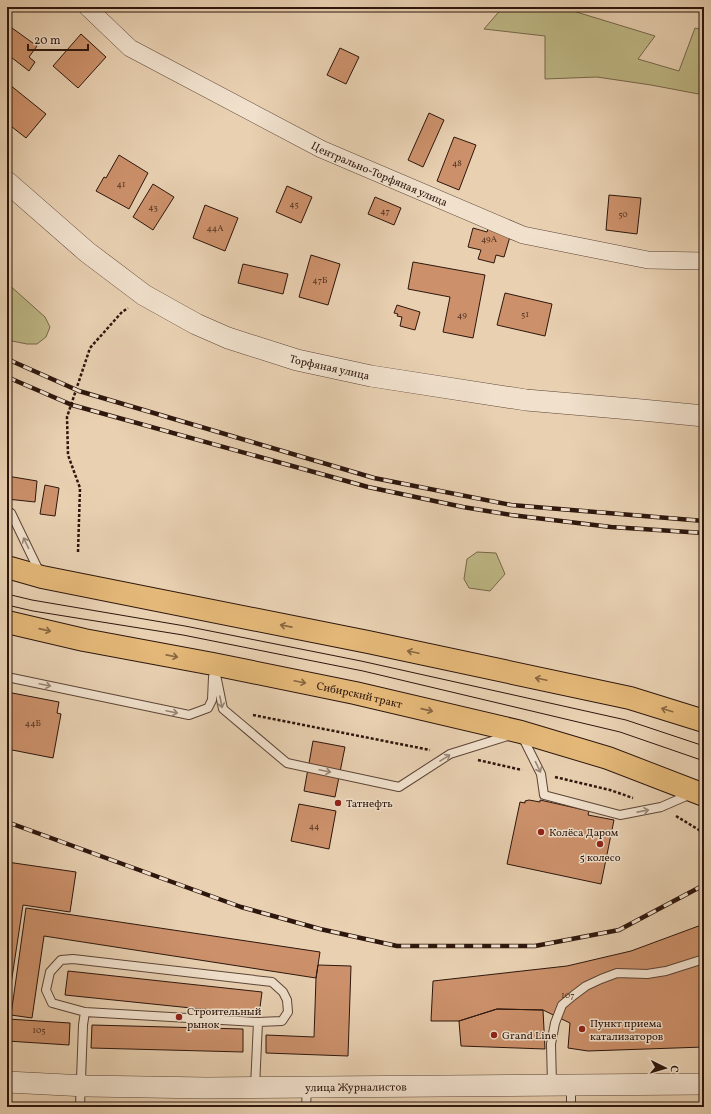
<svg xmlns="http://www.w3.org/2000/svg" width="711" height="1114" font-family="Vollkorn,serif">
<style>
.green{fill:#beb886;stroke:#76674a}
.building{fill:#cc916b;stroke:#2d160d}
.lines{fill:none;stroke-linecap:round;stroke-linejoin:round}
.service-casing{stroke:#5c4436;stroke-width:10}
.minor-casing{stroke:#5c4436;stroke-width:18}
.tertiary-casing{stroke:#5c4436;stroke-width:22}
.primary-casing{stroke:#2d160d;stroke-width:24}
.path{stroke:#2d160d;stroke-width:2.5;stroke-dasharray:3 2;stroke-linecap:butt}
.service{stroke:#f0e0cc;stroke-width:8}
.minor{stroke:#f0e0cc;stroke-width:17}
.tertiary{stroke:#f0e0cc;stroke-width:21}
.primary{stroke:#e4b878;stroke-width:22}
.tram{stroke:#2d160d;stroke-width:1}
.rail-casing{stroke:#2d160d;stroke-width:4.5}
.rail{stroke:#f0e0cc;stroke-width:3;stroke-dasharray:9;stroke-linecap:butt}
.oneway{stroke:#988576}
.oneway2{stroke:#886742}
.poi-dot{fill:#8f2418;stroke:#f0e0cc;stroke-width:1.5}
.labels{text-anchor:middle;stroke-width:3;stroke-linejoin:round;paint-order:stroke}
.number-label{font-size:9px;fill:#553524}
.street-label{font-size:11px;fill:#2d160d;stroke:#f0e0cc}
.poi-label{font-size:11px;fill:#2d160d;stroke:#f0e0cc;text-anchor:start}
</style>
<rect width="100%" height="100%" fill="#e8d0b1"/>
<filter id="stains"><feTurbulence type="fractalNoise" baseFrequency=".005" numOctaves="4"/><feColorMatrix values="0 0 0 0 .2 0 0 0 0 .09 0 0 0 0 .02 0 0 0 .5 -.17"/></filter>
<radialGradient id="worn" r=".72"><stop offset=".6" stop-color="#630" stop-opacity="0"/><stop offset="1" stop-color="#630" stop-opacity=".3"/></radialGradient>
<path class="green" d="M503 7H560L655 36 638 59 679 71 695 28 704 30V95L651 85 597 77 545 79V36L484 29Z
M7 283 45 317 50 327 46 337 37 344H27L7 340Z
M477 552 496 553 505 574 490 591 469 588 464 579 467 559Z"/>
<path class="building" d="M12 28 37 46 29 57 35 62 29 71 7 54V36Z
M81 34 106 57 78 88 53 66Z
M340 48 359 57 346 84 327 75Z
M10 85 46 114 26 138 7 123V89Z
M429 113 444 120 423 167 408 160Z
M454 137 476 145 459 190 437 181Z
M119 155 148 173 129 209 96 191 104 177 106 178Z
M153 184 174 197 153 230 133 217Z
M287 186 312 197 301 223 276 212Z
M609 195 641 198 637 234 606 230Z
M375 197 401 208 394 225 368 214Z
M205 205 238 218 225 251 193 238Z
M490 223 512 230 504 257 496 255 494 263 478 259 481 250 468 247 473 228 487 232Z
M311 255 340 264 328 305 299 297Z
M413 262 485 275 473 338 443 332 450 297 408 289Z
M243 264 288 274 283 294 238 283Z
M505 293 552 304 545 336 497 325Z
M397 305 420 312 415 330 400 326 402 317 397 316 398 314 394 313Z
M704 321V362H700Z
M7 476 37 481 35 502 7 499Z
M45 485 59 488 55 516 40 514Z
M7 692 59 702 57 713 61 714 53 758 7 749Z
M313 741 345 747 335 797 304 791Z
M529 800 540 802V800L589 811 588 815 614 820 601 884 507 864 520 802 525 803V801Z
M299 804 336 811 329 849 291 841Z
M7 862 76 872 70 912 23 905 8 1004 7 1003Z
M26 908 320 952 316 978 44 936 32 1018 11 1015Z
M704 924V1047L588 1051 568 1048 570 1023 543 1010 497 1009 459 1021H431L433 981 567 966 631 951Z
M318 965 351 966 348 1056 266 1053V1035L314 1037 316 978Z
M68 971 262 992 259 1015 65 995Z
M497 1009 543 1010 545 1049 461 1046 459 1021Z
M8 1019 70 1023 69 1045 7 1041Z
M92 1025 243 1029V1052L91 1048Z"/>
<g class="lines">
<defs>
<path id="service" d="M7 511 11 513 40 573
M214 665 223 709 287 763 399 787 450 754 511 735
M7 677 189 715 208 708 212 700 213 677
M522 736 541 774 544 795 620 815 661 807 691 794
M552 1084 551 1044 555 1023 562 1005 574 995 586 986 601 979 617 973 647 974 666 971 704 959
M255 1087 258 1022
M80 1107 83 1025 85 1012 258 1022 282 1021 288 1012 287 1000 283 992 272 982 73 959 61 960 50 972 46 990 52 1003 85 1012
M306 1107 307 1088
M571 1107V1086"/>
<g id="minor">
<path id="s1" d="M87 7 130 48 321 149 523 235 648 260 704 261"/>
</g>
<g id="tertiary">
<path id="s2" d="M7 182 87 252 144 295 196 324 228 338 297 360 371 376 526 400 642 410 704 416"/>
<path id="s3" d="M7 1082 86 1086 207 1088 704 1084"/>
</g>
<g id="primary">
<path d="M7 567 42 577 368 642 630 698 704 721"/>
<path id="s4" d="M7 622 84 640 213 664 355 693 521 732 608 758 704 795"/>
</g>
</defs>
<use href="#service" class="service-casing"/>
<use href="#minor" class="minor-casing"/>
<use href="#tertiary" class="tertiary-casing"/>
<use href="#primary" class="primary-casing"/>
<path class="path" d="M78 552 80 488 68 455 67 417 90 348 122 312 128 308
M253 715 430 750
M478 760 522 770
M555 777 610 790 633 798
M676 816 704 833"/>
<use href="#service" class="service"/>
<use href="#minor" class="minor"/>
<use href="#tertiary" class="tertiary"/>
<use href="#primary" class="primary"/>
<path class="tram" d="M7 594 32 600 185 626 361 661 626 720 704 746
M7 605 33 611 183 635 363 671 620 732 704 761"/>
<defs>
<path id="rail" d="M7 359 79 391 374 478 511 505 704 521
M7 377 72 405 368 487 463 507 511 515 611 527 704 533
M7 822 241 907 320 929 397 946H535L619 930 704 885"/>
</defs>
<use href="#rail" class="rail-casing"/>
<use href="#rail" class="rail"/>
</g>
<defs><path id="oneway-shaft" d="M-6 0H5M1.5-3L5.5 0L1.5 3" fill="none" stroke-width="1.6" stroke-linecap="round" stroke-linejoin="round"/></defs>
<g class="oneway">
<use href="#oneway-shaft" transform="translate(26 543) rotate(-116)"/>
<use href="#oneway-shaft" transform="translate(45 685) rotate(12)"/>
<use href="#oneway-shaft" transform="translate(221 702) rotate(79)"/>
<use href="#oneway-shaft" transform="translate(172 712) rotate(12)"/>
<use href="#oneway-shaft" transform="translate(445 758) rotate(-32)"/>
<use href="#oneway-shaft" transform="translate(538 767) rotate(64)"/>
<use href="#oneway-shaft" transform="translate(325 771) rotate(12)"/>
<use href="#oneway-shaft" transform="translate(643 811) rotate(-11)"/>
</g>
<g class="oneway2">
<use href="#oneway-shaft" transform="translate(286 626) rotate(-169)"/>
<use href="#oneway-shaft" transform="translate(45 630) rotate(13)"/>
<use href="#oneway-shaft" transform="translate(413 652) rotate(-168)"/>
<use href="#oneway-shaft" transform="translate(172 656) rotate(11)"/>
<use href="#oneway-shaft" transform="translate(541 679) rotate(-168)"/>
<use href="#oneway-shaft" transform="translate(300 682) rotate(12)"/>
<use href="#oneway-shaft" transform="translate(427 710) rotate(13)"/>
<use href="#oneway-shaft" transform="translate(667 710) rotate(-163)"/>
</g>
<g class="poi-dot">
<circle cx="338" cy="803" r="4"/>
<circle cx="541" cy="832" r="4"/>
<circle cx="600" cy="844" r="4"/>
<circle cx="179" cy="1017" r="4"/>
<circle cx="582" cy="1029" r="4"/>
<circle cx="494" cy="1035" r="4"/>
</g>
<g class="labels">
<g class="number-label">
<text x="457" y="166">48</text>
<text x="121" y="187">41</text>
<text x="294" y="207">45</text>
<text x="153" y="210">43</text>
<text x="385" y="214">47</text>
<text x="623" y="217">50</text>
<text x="215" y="231">44А</text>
<text x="489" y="242">49А</text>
<text x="320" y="283">47Б</text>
<text x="525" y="317">51</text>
<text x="462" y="318">49</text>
<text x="33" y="726">44Б</text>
<text x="314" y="829">44</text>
<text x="568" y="998">107</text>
<text x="39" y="1033">105</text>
</g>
<g class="street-label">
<text dy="4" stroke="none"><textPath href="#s1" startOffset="339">Центрально-Торфяная улица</textPath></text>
<text dy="4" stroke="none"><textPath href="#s2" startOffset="378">Торфяная улица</textPath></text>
<text dy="4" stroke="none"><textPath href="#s4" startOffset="360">Сибирский тракт</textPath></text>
<text dy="4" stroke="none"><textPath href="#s3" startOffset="349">улица Журналистов</textPath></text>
</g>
<g class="poi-label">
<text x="346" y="807">Татнефть</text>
<text x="549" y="836">Колёса Даром</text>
<text x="600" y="861" text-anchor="middle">5 колесо</text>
<text x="187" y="1015">Строительный<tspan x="187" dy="13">рынок</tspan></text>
<text x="590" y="1027">Пункт приема<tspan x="590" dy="13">катализаторов</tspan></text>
<text x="502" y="1039">Grand Line</text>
</g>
</g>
<rect width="711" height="1114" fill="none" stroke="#e8d0b1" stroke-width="24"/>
<rect x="8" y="8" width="695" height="1098" fill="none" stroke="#2d160d" stroke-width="2"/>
<rect x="12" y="12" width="687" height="1090" fill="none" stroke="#2d160d"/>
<g transform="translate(665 1068) rotate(95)" stroke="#f0e0cc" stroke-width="3" paint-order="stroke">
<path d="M0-3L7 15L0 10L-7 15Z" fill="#2d160d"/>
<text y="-6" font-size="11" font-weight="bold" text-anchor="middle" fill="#2d160d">С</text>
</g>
<path d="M28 44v6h60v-6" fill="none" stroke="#2d160d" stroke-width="2"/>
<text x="34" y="44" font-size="12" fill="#2d160d" stroke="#f0e0cc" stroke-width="3" paint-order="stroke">20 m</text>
<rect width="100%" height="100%" filter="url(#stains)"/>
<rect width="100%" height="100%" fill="url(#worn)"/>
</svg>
